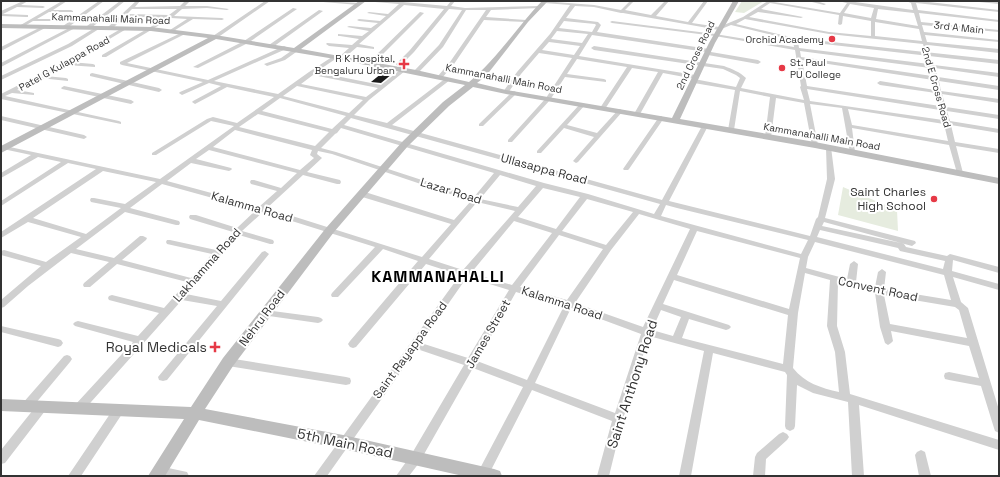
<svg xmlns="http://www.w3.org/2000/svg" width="1000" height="477" font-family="'Space Grotesk',sans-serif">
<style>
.green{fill:#e6ecdf}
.building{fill:#1a1a1a}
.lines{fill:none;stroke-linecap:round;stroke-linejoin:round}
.street{fill:#d0d0d0;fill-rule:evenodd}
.secondary{fill:#bdbdbd;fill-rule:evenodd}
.poi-dot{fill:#e63946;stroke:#fff;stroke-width:1.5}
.labels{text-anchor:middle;stroke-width:4;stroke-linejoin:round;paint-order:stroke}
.far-street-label{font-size:10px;fill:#333;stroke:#fff}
.far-poi-label{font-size:10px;fill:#333;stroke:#fff;text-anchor:end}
.street-label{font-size:12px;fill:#333;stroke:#fff}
.poi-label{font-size:12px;fill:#333;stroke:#fff;text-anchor:end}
.near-poi-label{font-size:14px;fill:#333;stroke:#fff;text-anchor:end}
.near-street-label{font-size:14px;fill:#333;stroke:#fff}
.district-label{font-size:16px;font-weight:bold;letter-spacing:1px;fill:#000;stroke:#fff}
</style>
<rect width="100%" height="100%" fill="#fff"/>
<path class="green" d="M742 1H764L744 13 735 12Z
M843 187 897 210 898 231 838 215Z"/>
<path class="building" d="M382 73 392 74 381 83 371 82Z"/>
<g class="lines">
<path class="street" d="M23 1H28L21 5 43 6 45 7 43 8 17 7 3 14 28 15V17H26L1 16V11Z
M62 1H67L53 10H71L73 11V12H49L37 19H58L60 20V21H33L23 27 19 26Z
M99 1H104L67 28H63V26Z
M120 1H125L91 28H87V26Z
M136 1H140L135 7 180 6 185 1H190L185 6H207L229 9 227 10 207 8 182 9 174 16 222 18 224 19 222 20 193 19 172 32H170V30L187 19 171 18 106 57H102V55L166 18 125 16 112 29H108V27ZM132 9H177L169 15 127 14Z
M265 1H270L217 38H213V36Z
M321 1 359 3 361 4 359 5 323 2Z
M373 1 403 2 447 6 451 1H455L451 6 465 8 540 6 542 7 540 8 491 10 486 17 526 20 528 21 526 22 484 20 454 64 442 78H438V76L450 62 486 10H466L443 47 418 73H414V71L439 45 462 10 449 9 414 52 402 64 406 70 405 71 369 100 354 115 387 123 446 78H450V80L392 125 662 200 702 126 705 124 707 125 708 126 669 201 810 236 816 219 818 217 827 179 826 148 829 146 831 147 835 179 825 218 915 241 916 243 912 246 824 222 822 226 901 243 904 244 906 247 947 256 950 254 999 267V273L953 260 952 271 999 284V290L953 277 961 302 968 308 999 410V433L995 431 994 428 981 386 949 380 945 379 944 376 945 373 949 372 979 378 969 346 891 331 893 341 891 343 888 345 885 343 880 327 875 293 838 282 837 326 845 352 850 394 999 440V450L859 405 864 476H852L848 402 813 393 797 385 795 426 794 429 790 431 786 429 785 426 787 375 785 372 713 353 691 476H679L704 351 649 336 623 419 609 476H597L612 421 532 390 488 476H476L523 387 473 368 419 463 409 476H396L411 455 464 365 417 349 327 476H314L460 275 426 264 356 347 353 348 350 347 348 344 350 341 418 261 383 249 338 297H332L331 295 332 293 375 247 263 212 242 231 273 240 274 242 273 244H270L239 235 186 294 221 301 262 252 265 251 269 254 167 380 163 381 159 380 158 377 217 306 182 300 83 411 79 412 75 411 74 408 75 405 133 342 75 326 73 324 75 322 78 321 138 336 159 313 109 300 108 298 109 296 112 295 164 308 187 282 117 264 90 287H84L83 285 84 283 109 262 71 253 28 286 4 307 1 308V300L41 266 1 255V251L4 250 46 262 81 237 28 222 1 238V232L96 169 68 163 1 206V201L61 162 38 157 1 178V173L31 155 3 149V147L5 146 160 179 234 126 211 121 156 155H152V153L207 119 213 117 237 123 274 97 227 87 195 104 192 102 193 101 221 86 209 83 182 95 179 93 180 92 203 82 122 65 120 64V62L183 32 185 33V34L127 63 208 80 284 46 286 47V49L214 81 278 94 309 72 335 55 338 57 337 58 316 72 381 85 400 70 396 64 410 50 444 9 404 5 359 44 374 47V49L357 47 343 59H339V57L349 48 329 46 326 44 327 43 352 45 359 39 340 36H338V34L362 36 369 31 347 27 349 26 371 28 378 23 359 21 357 20 359 19 380 21 386 16 367 13 369 12 388 14 399 4 375 2ZM313 75 378 88 366 97 301 84ZM297 86 363 100 349 113 283 96ZM280 98 346 116 332 129 262 111ZM258 114 329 132 315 146 239 127ZM351 118 660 204 654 214 588 194 544 183 344 125ZM341 128 494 173 474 197 336 152 321 148 335 134 337 133ZM235 130 312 150 310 155 314 158 300 170 213 147ZM209 150 297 173 281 188 254 180H251L250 182 251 184 277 191 260 206 167 181 191 163 229 171 231 170 232 169 231 168 196 159ZM318 151 332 154 471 201 454 220 365 192H359L358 194 359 196 451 224 422 257 267 208 303 175 337 184H340L341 182 340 180 307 172 322 158 317 154ZM103 171 156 182 125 204 94 198H91L90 200 91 202 121 208 86 234 33 218ZM500 175 536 186 518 207 480 199ZM162 184 256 210 237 228 196 215H190L189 217 190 219 233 232 216 250 170 240H167L166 242 167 244 212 254 191 278 122 260 146 240 147 238 143 236H140L114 258 76 249 125 212 176 225H179L180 223 179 221 130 208ZM543 188 580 197 556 229 518 217ZM587 199 633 212 606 245 562 231ZM477 202 515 211 463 270 429 259ZM666 205 677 208 808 240 801 254 661 216ZM639 214 690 229 643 327 575 303 611 250ZM514 221 552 233 512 285 471 273ZM820 230 898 248 900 251 945 261 943 269 817 237ZM697 231 800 258 789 309 677 275ZM559 235 603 249 567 300 520 287ZM815 242 944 275 951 300 884 289 886 272 882 269 878 272 875 287 856 282 858 264 854 261 850 264 847 279 806 268 808 257ZM805 273 830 280 827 326 835 352 839 392C821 388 805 383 793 368L798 313ZM467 277 509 290 468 358 421 343ZM674 280 788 315 783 364 682 338 689 319 726 330 729 329 731 327 729 325 663 304ZM516 292 564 306 527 380 477 361ZM884 295 955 307 959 310 967 338 890 324ZM571 308 641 334 615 413 535 383ZM661 310 681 317 673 336 652 330Z
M542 1 594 5 621 10 630 1H634L625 10 651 15 665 1H669L656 16 688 22 704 1H708L692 23 719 27 743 17 768 1 840 13 847 3 838 1H848L913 10 911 3 906 1H920L999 10V12L916 3 918 10 999 20V22L919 13 921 22 999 30V32L922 25 924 32 999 40V42L925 35 927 42 999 49V53L928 45 929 47 926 49 924 48 923 44 829 34 745 19 736 24 795 38 999 60V64L798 41 799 48 929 64 928 62 931 60 933 61 934 65 999 73V77L935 68 938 77 999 86V90L939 81 941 91 999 99V103L942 94 946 107 999 115V119L947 111 950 121 999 129V133L951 125 955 142 999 149V153L956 146 963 173 960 175 957 173 949 145 852 128 855 152 852 154 850 153 842 108 810 104 818 145 815 147 812 145 804 103 776 98 771 137 768 139 765 137 770 97 740 91 734 130 731 132 729 131 728 130 735 90 694 83 691 81 694 79 736 87 740 78 736 75 723 69 594 50 591 48 594 46 724 66C732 69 740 72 746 78L741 88 804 100 800 87 801 86 795 50 715 36 612 23 610 22 612 21 715 34 794 47 793 40 731 25 719 30 623 13H621L594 7 575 6 566 18 598 22 601 25 597 32 709 49 711 50V52L758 60 761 62 758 64 708 55 706 54V52L592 35 579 56 695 75 698 77 695 79 663 73 640 114 637 116 634 114 658 72 632 68 605 109 603 110 600 108 627 67 577 59 567 74 604 79 606 80V82L565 77 550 100 512 142H508V140L546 98 572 58 539 53 521 74 508 93 503 92 517 72 550 34 570 5 544 3 542 2ZM770 3 839 15 838 24 840 25 842 24 843 16 871 21V36L829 32 749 17 758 12 801 18 803 17 761 9ZM850 4 874 8 871 18 844 13ZM878 9 914 13 918 26 876 19ZM564 21 595 24 596 25 592 32 559 28ZM875 22 919 29 922 41 875 36ZM557 31 588 34 582 43 551 39ZM549 42 580 46 574 55 542 50ZM800 51 930 68 932 76 801 57ZM802 60 933 80 935 90 880 81 877 83 880 85 936 93 940 106 807 86ZM807 89 940 110 943 120 810 101ZM848 109 944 124 948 141 852 125Z
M808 1H816L826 4 824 5Z
M977 1 999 2V4L979 2Z
M293 8 297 9 248 43 198 68 193 67 244 41Z
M319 10 323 11 273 47H269V45Z
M420 12 424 13 372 65H368V63Z
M43 26 47 27 1 51V47Z
M73 26 77 27 1 67V63Z
M98 26 102 27 72 46 1 80V76L68 44Z
M124 27 128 28 71 62 93 64 95 65V67L67 65 45 76 66 78 68 79V81L40 78 17 90 34 93V95L12 93 5 96 119 121 121 122V124L1 99V94L64 62Z
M294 49 299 50 285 60 267 66 264 64 281 58Z
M92 73 159 88 162 90 159 92 90 76V74Z
M64 86 131 100 134 102 131 104 62 89 61 88Z
M514 91 516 92V94L483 126H479V124L512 92Z
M582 103 585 105 567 125 597 133 618 110 620 109 623 111 578 162 576 163 573 161 594 137 564 128 541 153H537V151L580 104Z
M1 116 84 135 87 137 84 139 1 120Z
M661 116 664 118 629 169 628 170H624L623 169 659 117Z
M265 310 318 317 321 318 323 320 321 322 318 323 262 315 260 313 262 311Z
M1 326 58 339 61 340 63 343 61 346 58 347 1 332Z
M67 355 70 356 72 359 70 362 30 410 26 411 22 410 21 407 22 404 64 356Z
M228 358 346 377 350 378 351 381 350 384 346 385 228 366 224 365 223 362 224 359Z
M41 404 45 405 46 408 45 411 5 463 1 464V450L37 405Z
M118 407 122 408 123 411 122 414 81 476H68L114 408Z
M783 432 787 434 789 437 787 440 766 459 765 476H753L755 457 757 453 779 434Z
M921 450 925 452 931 476H919L915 455 917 452Z
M159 466 187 472 189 476H159L155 475 153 471 155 467Z"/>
<path class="secondary" d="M359 1H366L301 49 416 70 469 82C497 59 517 27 542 1H548L528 22 486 76 477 83 506 90 672 118 709 43 733 1H739L715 43 680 119 815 142 999 178V184L815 148 506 94 473 87 449 106 408 146 334 232 233 366 205 409 343 435 494 469 500 471 502 476H463L343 449 199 420 165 476H148L184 419 1 411V399L191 407 223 358 326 228 402 142 443 102 465 85 341 60 216 39 1 153V146L208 38 151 31 1 28V24L151 27 215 35 294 48Z"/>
</g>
<g class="poi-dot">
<circle cx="832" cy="39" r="4"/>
<path d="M402 58h4v4h4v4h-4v4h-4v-4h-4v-4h4z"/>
<circle cx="782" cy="68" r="4"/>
<circle cx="934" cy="199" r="4"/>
<path d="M213 341h4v4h4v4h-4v4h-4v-4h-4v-4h4z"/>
</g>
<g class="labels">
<g class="far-street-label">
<text transform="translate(111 18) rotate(2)" y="4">Kammanahalli Main Road</text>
<text transform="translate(959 27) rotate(6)" y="4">3rd A Main</text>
<text transform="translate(695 55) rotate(-64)" y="4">2nd Cross Road</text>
<text transform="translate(64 63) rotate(-29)" y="4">Patel G Kulappa Road</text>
<text transform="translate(504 78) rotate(11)" y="4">Kammanahalli Main Road</text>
<text transform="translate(937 87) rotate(74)" y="4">2nd E Cross Road</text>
<text transform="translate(822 136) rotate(10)" y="4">Kammanahalli Main Road</text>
</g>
<g class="far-poi-label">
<text x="824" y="43">Orchid Academy</text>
<text x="395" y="62">R K Hospital,<tspan x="395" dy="12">Bengaluru Urban</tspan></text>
<text x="790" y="66" text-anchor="start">St. Paul<tspan x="790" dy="12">PU College</tspan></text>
</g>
<g class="street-label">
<text transform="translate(544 169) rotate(15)" y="4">Ullasappa Road</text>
<text transform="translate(451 191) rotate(17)" y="4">Lazar Road</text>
<text transform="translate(252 207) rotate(16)" y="4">Kalamma Road</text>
<text transform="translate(207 265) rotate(-48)" y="4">Lakhamma Road</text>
<text transform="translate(878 289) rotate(12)" y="4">Convent Road</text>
<text transform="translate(562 303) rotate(18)" y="4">Kalamma Road</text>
<text transform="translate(262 318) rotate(-53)" y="4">Nehru Road</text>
<text transform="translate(488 334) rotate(-60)" y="4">James Street</text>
<text transform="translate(410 350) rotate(-54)" y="4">Saint Rayappa Road</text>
</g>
<g class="poi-label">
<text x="926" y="196">Saint Charles<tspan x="926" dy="14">High School</tspan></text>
</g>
<g class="near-poi-label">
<text x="207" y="352">Royal Medicals</text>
</g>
<g class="near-street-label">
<text transform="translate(632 384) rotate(-72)" y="5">Saint Anthony Road</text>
<text transform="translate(345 443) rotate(12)" y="5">5th Main Road</text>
</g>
<g class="district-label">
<text x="438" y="282">KAMMANAHALLI</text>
</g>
</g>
<rect width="1000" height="477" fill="none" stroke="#333333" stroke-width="4"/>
</svg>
